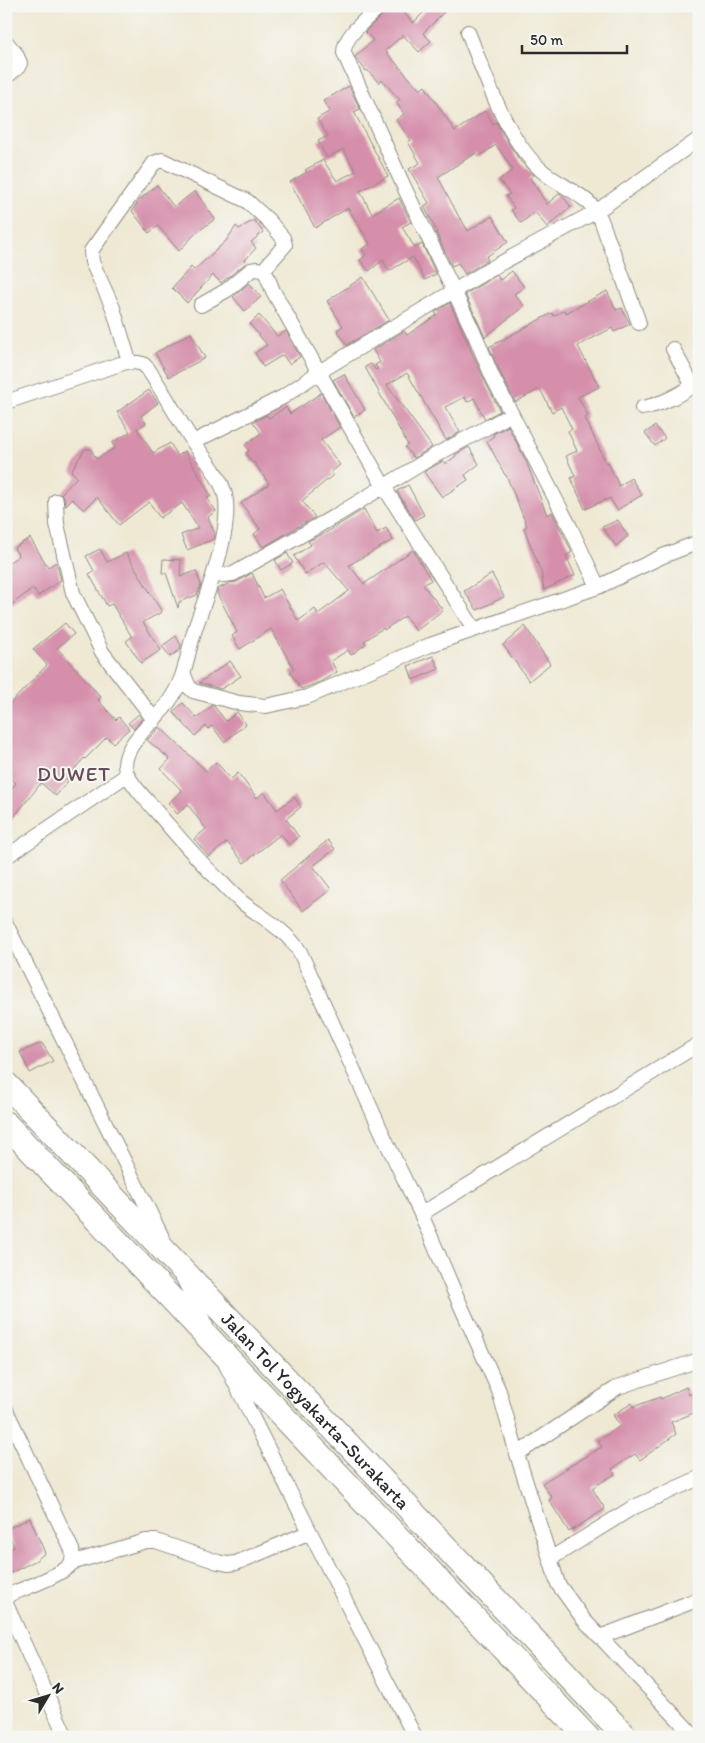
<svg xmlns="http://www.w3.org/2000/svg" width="705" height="1743" font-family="Itim,sans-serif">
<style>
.building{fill:#d58fab}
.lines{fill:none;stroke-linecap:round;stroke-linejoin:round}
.street-casing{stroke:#8d8a80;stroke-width:16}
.highway-casing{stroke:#8d8a80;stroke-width:26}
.street{stroke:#fff;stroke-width:14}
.highway{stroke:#fff;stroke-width:24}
.labels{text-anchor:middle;stroke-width:4;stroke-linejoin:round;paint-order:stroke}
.street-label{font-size:19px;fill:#2b2b2b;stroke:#f6f6f2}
.quarter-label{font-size:21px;letter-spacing:1px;fill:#664e58;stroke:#f6f6f2}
</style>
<rect width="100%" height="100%" fill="#f6f6f2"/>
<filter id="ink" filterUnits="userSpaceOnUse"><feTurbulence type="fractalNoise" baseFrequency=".02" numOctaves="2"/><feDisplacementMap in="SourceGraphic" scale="10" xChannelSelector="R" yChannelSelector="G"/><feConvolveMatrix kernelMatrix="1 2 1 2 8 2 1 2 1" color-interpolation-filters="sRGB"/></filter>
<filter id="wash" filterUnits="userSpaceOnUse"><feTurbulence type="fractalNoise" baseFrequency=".0096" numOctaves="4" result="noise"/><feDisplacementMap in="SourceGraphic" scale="20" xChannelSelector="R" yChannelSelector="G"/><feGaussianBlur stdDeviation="1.12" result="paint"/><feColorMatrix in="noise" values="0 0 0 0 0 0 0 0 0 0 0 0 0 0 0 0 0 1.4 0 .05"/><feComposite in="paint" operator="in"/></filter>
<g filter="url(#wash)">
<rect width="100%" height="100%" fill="#efe9d4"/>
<g id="blocks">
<path class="building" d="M391 6H398L413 23 430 6H450L423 33 431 41 419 52 403 35 385 51 420 90 425 86 455 131 485 111 493 124 496 122 510 146 521 162 534 175 530 178 547 204 560 193 571 207 547 227 535 212 521 223 511 210 514 208 506 196 510 194 499 180 513 170 496 145 478 157 476 153 455 166 438 177 460 219H461L468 231 492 216 508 242 486 257 488 260 465 274 458 263 452 266 436 233 437 232 424 206 429 203 409 169 420 163 408 142 411 140 396 120 404 114 396 102 400 100 382 80 379 83 367 70 366 71 355 57 373 40 365 32Z
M349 86 360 109 354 112 388 176 360 191 372 214 399 198 411 222 402 227 415 248 422 244 436 274 425 280 413 257 389 271 383 260 369 271 360 260 366 255 362 249 370 244 348 208 315 228 290 182 307 172 305 170 323 160 337 181 356 171 343 149 327 158 318 141 328 136 317 119 330 111 323 101Z
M157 185 174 207 195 191 215 219 196 233 179 251 158 226 149 233 132 211 139 200Z
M254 220 263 232 251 242 256 248 244 261 246 263 221 283 213 275 187 303 172 288 191 267 194 270 226 241 236 226 239 229Z
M512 271 524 287 514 294 524 306 485 337 465 294 497 275 500 280Z
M363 277 389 320 347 345 337 330 343 326 327 301Z
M249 283 261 297 245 311 233 297Z
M607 291 616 310 622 308 630 324 614 332 612 328 578 346 599 387 578 397 588 416 585 418 606 463 608 462 619 486 631 478 642 495 617 510 610 498 585 509 571 478 575 476 566 456 577 451 568 431 572 429 561 407 552 412 540 389 515 402 500 372 489 347 552 313 554 316 564 310 566 313Z
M450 303 484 379 500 411 485 419 474 398 467 402 465 397 445 407 460 432 446 440 407 373 387 385 432 447 414 458 405 447 408 445 365 367 371 364 376 370 378 369 375 365 380 362 373 350 404 331 407 335 437 315 435 312Z
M259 315 277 336 286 331 300 357 289 364 283 355 263 367 255 353 267 345 250 324Z
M191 333 205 358 169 377 155 353Z
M344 374 365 410 354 417 333 380Z
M149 390 158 403 141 416 146 423 137 429 153 453 170 443 178 456 185 451 211 496 207 498 216 511 208 517 215 534 214 539 187 550 181 535 198 528 182 503 160 518 149 502 119 525 97 497 84 510 72 499 65 506 64 497 61 494 77 477 71 471 85 449H91L96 459 115 448 112 443 130 432 117 412Z
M321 393 340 427 321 440 340 465 331 472 333 475 302 501 315 517 263 547 254 534 260 529 241 503 269 484 254 462 252 463 246 453 249 451 245 445 261 433 253 422 267 415 269 418 286 407 290 414Z
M508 426 526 461 547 515 552 512 572 552 566 556 575 575 544 590 541 572 524 528 527 526 506 475H505L487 441 494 436 493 434Z
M655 426 665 438 655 446 645 433Z
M469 447 479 464 465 475 468 480 442 497 424 472 443 461 445 464 456 456 455 455Z
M408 485 424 515 415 520 397 491Z
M364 509 377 533 386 528 393 540 349 565 364 584 413 550 431 580 423 585 443 610 416 631 405 616 384 630 383 628 364 641 366 644 351 655 348 650 331 661 337 672 320 682 301 689 290 672 294 669 271 629 240 649 232 636 237 632 217 593 218 589 229 583 237 582 252 573 264 598 280 589 298 621 315 609 318 614 349 591 324 562 305 574 294 556 311 545 308 541 327 532Z
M618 520 628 536 616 546 602 527Z
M30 538 48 567 56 562 61 580 38 596 33 588 6 609V564L19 556 14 548Z
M100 549 107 562 126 553 162 612 143 622 161 650 141 663 126 641 132 637 112 604 107 606 89 574 94 571 86 556Z
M287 553 293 563 281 570 275 560Z
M163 559 181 560 180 577 196 571 201 585 197 595 179 602 178 608 166 573H162Z
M492 574 504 597 477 610 464 591Z
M65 623 74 634 57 648 101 697 98 700 116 720 119 717 129 729 113 743 107 737 85 759 84 758 66 779 68 781 56 796 41 783 6 827V796L16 783 6 774V708L47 665 33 649Z
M525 626 550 664 529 681 503 645Z
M176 636 181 645 180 650 170 657 162 646Z
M433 656 439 669 413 680 408 666Z
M230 661 241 676 221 689 199 683Z
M183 703 197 718 213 705 226 721 237 712 246 724 224 742 212 726 208 729 206 726 195 736 173 712Z
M139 714 142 719 134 729 128 723Z
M160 727 206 771 216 762 231 779 238 773 257 798 264 792 277 810 294 797 301 807 286 819 299 837 289 845 281 834 244 863 227 842 209 857 194 839 206 829 188 805 177 814 168 803 182 791 161 769 170 759 147 740Z
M328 840 335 849 313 866 331 889 303 911 280 880Z
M42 1043 53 1061 30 1073 20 1052Z
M686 1387 689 1395 699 1389V1411L671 1422 676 1434 640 1460 635 1454 612 1469 615 1474 592 1488 605 1509 569 1532 549 1500 552 1498 542 1483 602 1447 598 1441 620 1426 613 1415 632 1403 633 1407 660 1397 661 1399Z
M30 1518 45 1553 35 1561 6 1575V1552L14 1547 7 1529Z"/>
</g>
</g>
<g filter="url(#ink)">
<use href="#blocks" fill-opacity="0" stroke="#8d8a80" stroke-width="1"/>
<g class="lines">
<defs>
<path id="street" d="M380 6C369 17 343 36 344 53L405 189 475 335 492 376 572 531 598 587
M468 32C485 75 506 138 540 169 557 185 580 191 595 209 601 217 604 228 607 237 619 265 629 294 639 323
M6 42 16 54 20 63 18 67 6 77
M201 305 227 290 251 270 257 269 265 271
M673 349 693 386
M129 361 113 308 92 262 91 251 154 163 162 160 247 201 269 221 283 238 285 245 266 267 265 271 273 291 384 487 474 629
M6 402 129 361 143 364 148 369C164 393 178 419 194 443 204 458 218 473 224 491 235 526 206 595 195 629 186 657 186 678 168 703 155 722 116 749 127 774 133 787 146 799 155 810 177 835 197 860 221 882 228 889 235 897 243 903 263 918 286 930 300 952L384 1137 421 1214 451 1284 499 1391 517 1454 558 1584 584 1620 695 1737
M642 408C664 404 680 394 699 382
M193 442 283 397 319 372 492 268 597 211 699 139
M56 501 57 524 73 593 102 652 147 710 154 721
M213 576 233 574 337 515 434 456 512 414
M184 675 189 687 193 691 239 703 266 706 307 697 430 645 598 587 663 556 699 542
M6 857 127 775
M6 924 164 1241
M421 1214 699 1044
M184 1280 206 1326
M226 1365 310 1532 415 1737
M6 1410 72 1550C73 1556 73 1561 70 1565 62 1575 20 1590 6 1596
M517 1454 618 1387 699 1360
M550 1559 632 1508 699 1478
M71 1563 146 1541H156L218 1562 228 1564 236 1563 310 1532
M6 1604 66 1737
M600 1637 699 1599"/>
<g id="highway">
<path id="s1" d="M6 1084 626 1737"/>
<path d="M6 1124 587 1737"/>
</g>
</defs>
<use href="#street" class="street-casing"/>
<use href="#highway" class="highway-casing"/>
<use href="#street" class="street"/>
<use href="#highway" class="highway"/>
</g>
</g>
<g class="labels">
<g class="street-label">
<text dy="7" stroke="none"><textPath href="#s1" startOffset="450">Jalan Tol Yogyakarta–Surakarta</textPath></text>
</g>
<g class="quarter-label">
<text x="74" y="781">DUWET</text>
</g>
</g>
<rect width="705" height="1743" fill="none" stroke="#f6f6f2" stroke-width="25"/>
<g transform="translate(48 1696) rotate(52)" stroke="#f6f6f2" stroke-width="4" paint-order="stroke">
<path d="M0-4L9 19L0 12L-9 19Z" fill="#2b2b2b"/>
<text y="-8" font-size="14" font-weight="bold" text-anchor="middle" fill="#2b2b2b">N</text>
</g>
<path d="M522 45v8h105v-8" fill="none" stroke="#2b2b2b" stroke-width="2.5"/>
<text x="530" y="45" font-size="15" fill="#2b2b2b" stroke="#f6f6f2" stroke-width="4" paint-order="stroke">50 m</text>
</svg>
